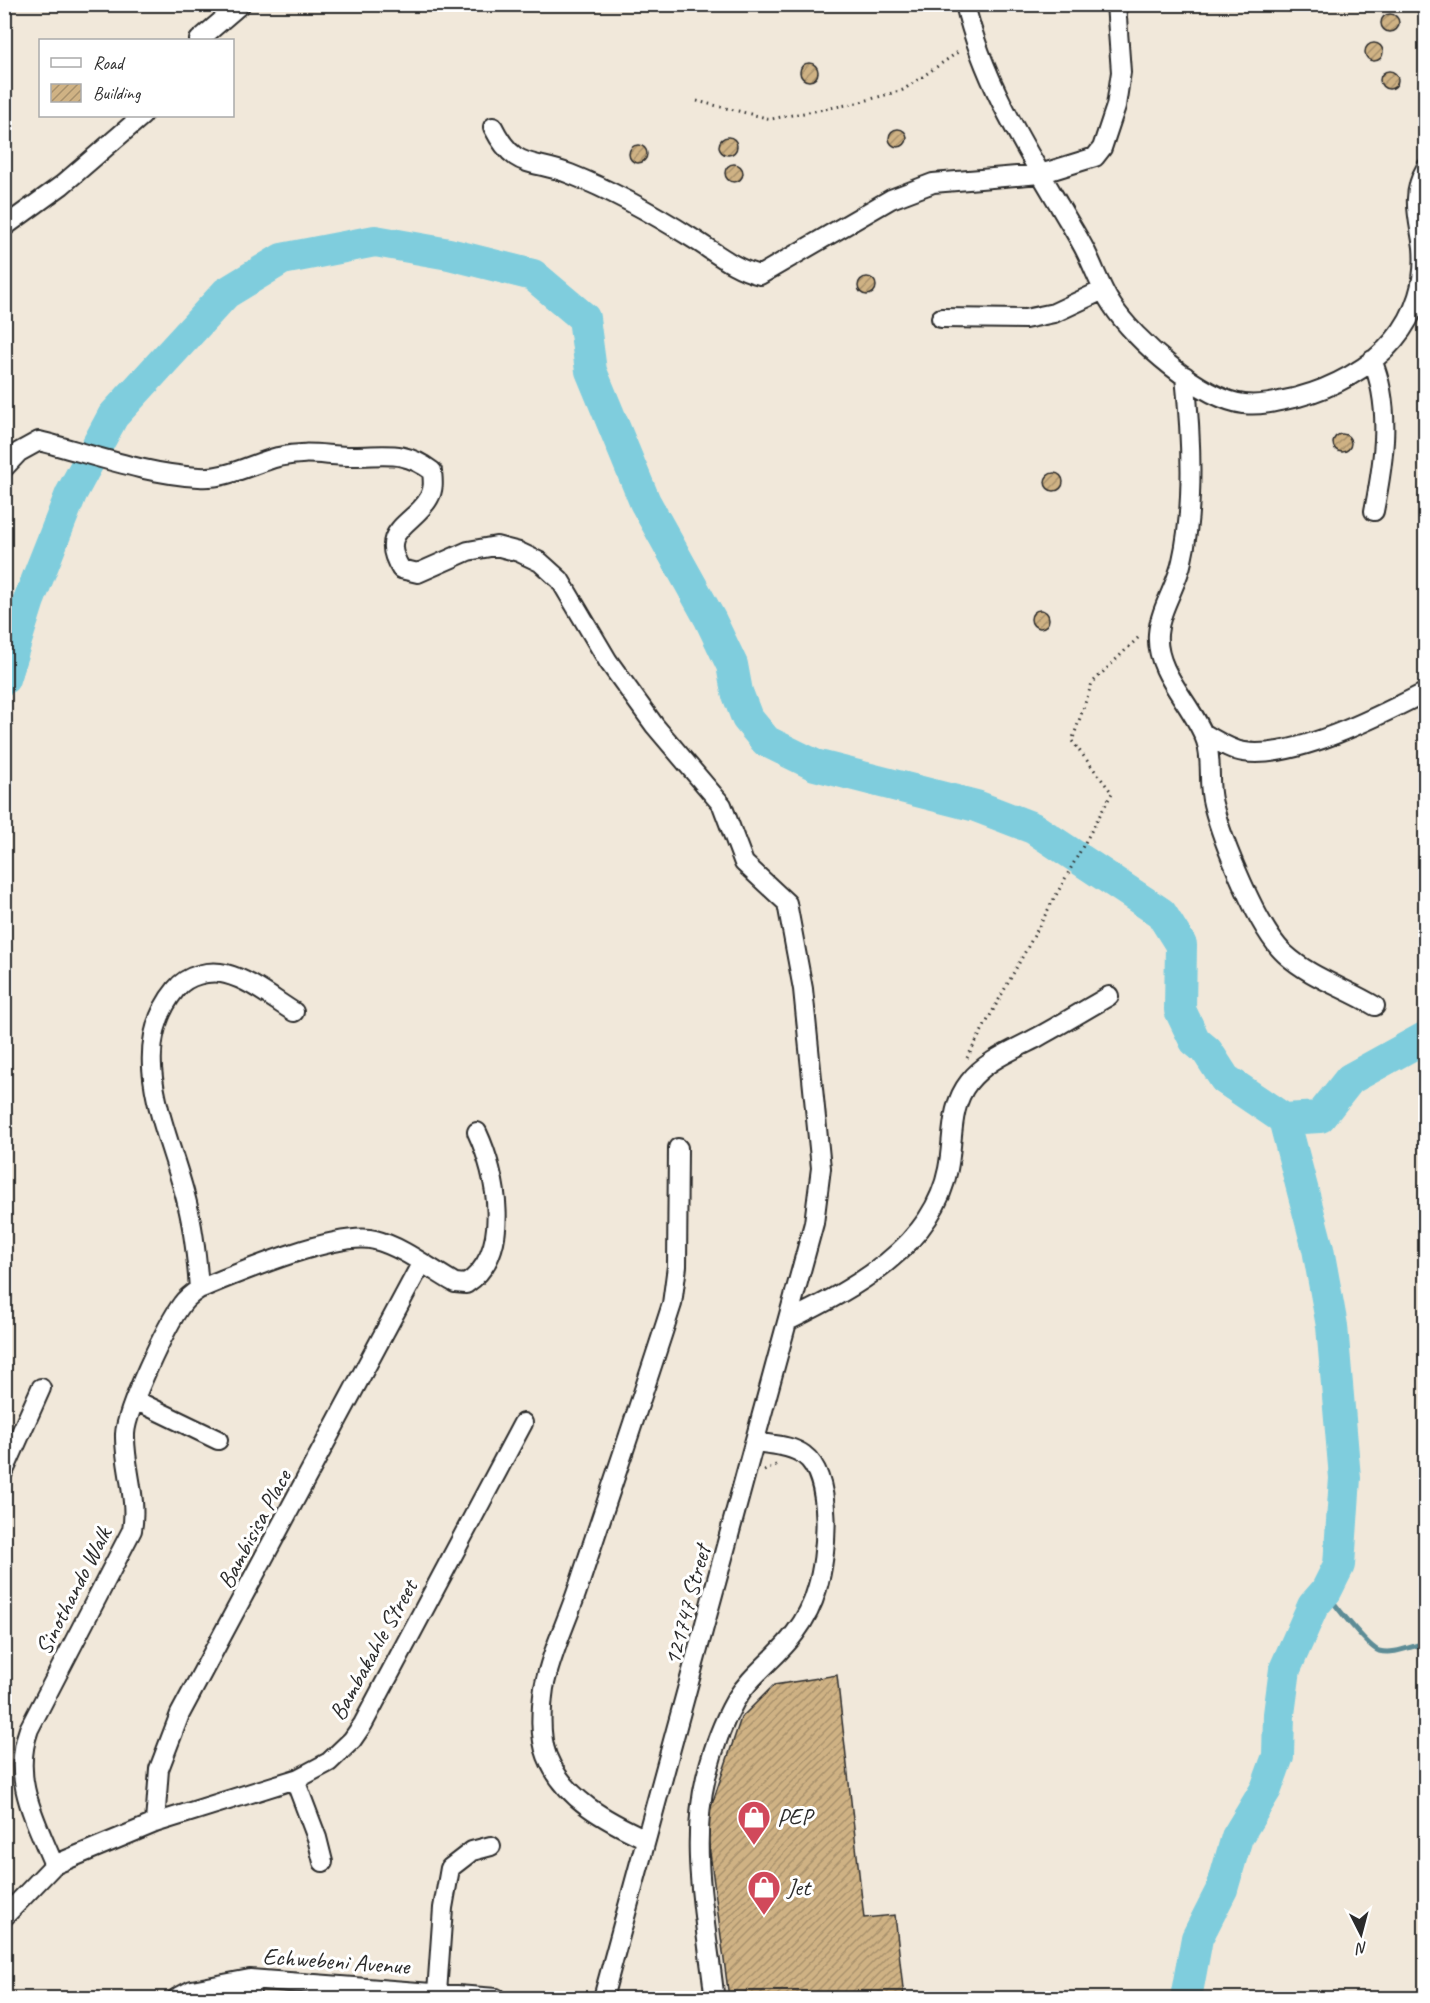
<svg xmlns="http://www.w3.org/2000/svg" width="1430" height="2003" font-family="Caveat,sans-serif">
<style>
.lines{fill:none;stroke-linecap:round;stroke-linejoin:round}
.stream{stroke:#5d8c96;stroke-width:5}
.river{stroke:#7fcddd;stroke-width:32}
.building{fill:url(#building-hatch);stroke:#2b2b2b;stroke-width:1.5}
.minor-casing{stroke:#2b2b2b;stroke-width:22}
.path{stroke:#2b2b2b;stroke-width:3;stroke-dasharray:1.5 4.5;stroke-linecap:butt}
.minor{stroke:#fff;stroke-width:18}
.labels{text-anchor:middle;stroke-width:6;stroke-linejoin:round;paint-order:stroke}
.street-label{font-size:24px;fill:#2b2b2b;stroke:#fff}
.poi-label{font-size:24px;fill:#2b2b2b;stroke:#fff;text-anchor:start}
</style>
<defs>
<pattern id="building-hatch" width="6" height="6" patternUnits="userSpaceOnUse" patternTransform="scale(1.5)"><rect width="6" height="6" fill="#cfb284"/><path d="M-1 1l2-2M0 6l6-6M5 7l2-2" fill="none" stroke="#a8916c"/></pattern>
</defs>
<rect width="100%" height="100%" fill="#f1e8da"/>
<filter id="ink" filterUnits="userSpaceOnUse"><feTurbulence type="fractalNoise" baseFrequency=".0167" numOctaves="2"/><feDisplacementMap in="SourceGraphic" scale="12" xChannelSelector="R" yChannelSelector="G"/><feConvolveMatrix kernelMatrix="1 2 1 2 8 2 1 2 1" color-interpolation-filters="sRGB"/></filter>
<g filter="url(#ink)">
<g class="lines">
<path class="stream" d="M1326 1591C1332 1602 1368 1647 1379 1651 1394 1655 1411 1646 1426 1643"/>
<path class="river" d="M4 679 29 600 71 494 113 416 226 293 282 259 375 241 449 254 533 275 584 318 591 371 645 502 710 619 732 665 737 692 747 718 766 741 815 765 976 806 1033 828 1161 913 1181 945 1180 1010 1195 1041 1207 1051 1225 1079 1284 1119 1318 1249 1332 1326 1345 1478 1339 1565 1326 1591 1313 1606 1285 1669 1279 1714 1278 1756 1266 1789 1237 1837 1222 1889 1197 1938 1186 1998
M1284 1119 1320 1117 1350 1079 1426 1037"/>
</g>
<path class="building" d="M1381 23a9 9 0 1 1 18 0a9 9 0 1 1-18 0Z
M1365 52a9 9 0 1 1 18 0a9 9 0 1 1-18 0Z
M800 72a9 9 0 1 1 18 0a9 9 0 1 1-18 0Z
M1380 80a9 9 0 1 1 18 0a9 9 0 1 1-18 0Z
M889 138a9 9 0 1 1 18 0a9 9 0 1 1-18 0Z
M719 146a9 9 0 1 1 18 0a9 9 0 1 1-18 0Z
M629 154a9 9 0 1 1 18 0a9 9 0 1 1-18 0Z
M725 173a9 9 0 1 1 18 0a9 9 0 1 1-18 0Z
M858 286a9 9 0 1 1 18 0a9 9 0 1 1-18 0Z
M1333 443a9 9 0 1 1 18 0a9 9 0 1 1-18 0Z
M1045 482a9 9 0 1 1 18 0a9 9 0 1 1-18 0Z
M1031 619a9 9 0 1 1 18 0a9 9 0 1 1-18 0Z
M837 1675 864 1918 895 1915 904 1998H729L706 1822 741 1718 774 1685Z"/>
<g class="lines">
<defs>
<path id="minor" d="M965 4C982 77 1021 141 1059 205 1068 221 1078 236 1086 252 1095 270 1101 289 1112 305 1134 340 1202 399 1244 404 1262 406 1280 401 1298 397 1332 388 1371 368 1394 340 1416 314 1426 281 1423 247 1419 219 1410 195 1426 168
M199 40 241 4
M493 127C515 171 531 159 570 174 613 191 654 214 692 238 715 252 734 269 760 275L891 199 933 183 1040 174 1095 157 1102 148 1116 106 1121 72 1116 4
M4 227 62 185 142 116
M941 318 1025 319 1054 313 1103 290
M1372 360C1392 407 1384 461 1374 511
M1185 376C1191 433 1195 504 1182 561 1177 586 1160 608 1158 634 1155 674 1194 705 1206 741 1213 761 1207 783 1213 804 1222 840 1258 930 1285 954 1311 978 1346 988 1375 1006
M4 468 19 452 39 441C91 454 145 474 199 477 227 479 251 464 278 457 309 450 324 456 354 456 387 456 404 450 432 471 433 481 434 489 429 498 415 524 376 530 401 569L418 573 468 551 496 546 519 552 540 562 560 580 608 661 655 726 722 805 744 863 787 903 803 989 821 1168 814 1223 603 1998
M1203 733C1216 740 1230 750 1244 752 1294 760 1381 715 1426 692
M199 1289C197 1260 194 1231 187 1203 171 1134 123 1053 176 989 187 975 209 970 226 974 250 980 273 999 294 1012
M788 1321C853 1289 933 1247 948 1169 954 1139 949 1107 969 1082 986 1060 1014 1050 1038 1037 1062 1024 1085 1010 1109 996
M135 1400 218 1440
M4 1471 41 1388
M295 1780 317 1838 323 1862
M155 1823 159 1769 180 1714 421 1264
M646 1839C607 1821 564 1799 547 1756 539 1735 541 1710 544 1688 551 1652 568 1620 579 1585 610 1491 642 1398 672 1304L677 1266 678 1148
M54 1865C35 1819 11 1779 29 1729L132 1530C138 1498 124 1467 125 1434 126 1410 167 1324 182 1304 187 1297 193 1293 199 1289 236 1274 339 1230 375 1240 403 1247 430 1269 455 1283L466 1284C513 1253 497 1175 477 1132
M4 1917 54 1865 155 1823 299 1778 329 1762 352 1740 363 1724 523 1423
M250 1979 251 1998
M437 1993 443 1908 450 1868 472 1851 491 1846
M714 1993C706 1923 689 1847 706 1777 712 1753 722 1724 735 1701 751 1674 777 1658 795 1633 804 1621 813 1604 817 1589 827 1557 834 1477 804 1455 791 1445 771 1445 756 1442
M177 1998 192 1990 250 1979 496 1998"/>
</defs>
<use href="#minor" class="minor-casing"/>
<path class="path" d="M697 101 771 119 857 103 903 90 961 50
M967 1058 1112 793 1072 741 1092 683 1141 635
M764 1471 780 1463"/>
<use href="#minor" class="minor"/>
</g>
</g>
<defs>
<symbol id="shop-pin" viewBox="-11 -11 22 30"><path d="M0 17L-7.5 6A9.5 9.5 0 1 1 7.5 6Z" fill="#d1495b" stroke="#fff"/><path d="M-5-2.5h2.3a2.7 3.5 0 0 1 5.4 0H5L5.5 6h-11ZM-1.5-2.5h3a1.5 2.3 0 0 0-3 0Z" fill="#fff"/></symbol>
</defs>
<g fill-rule="evenodd">
<use href="#shop-pin" x="735" y="1798" width="38" height="52"/>
<use href="#shop-pin" x="745" y="1868" width="38" height="52"/>
</g>
<g class="labels">
<g class="street-label">
<text transform="translate(254 1529) rotate(-62)" y="8">Bambisisa Place</text>
<text transform="translate(73 1591) rotate(-63)" y="8">Sinothando Walk</text>
<text transform="translate(687 1605) rotate(-75)" y="8">121747 Street</text>
<text transform="translate(373 1650) rotate(-61)" y="8">Bambakahle Street</text>
<text transform="translate(336 1961) rotate(4)" y="8">Echwebeni Avenue</text>
</g>
<g class="poi-label">
<text x="777" y="1825">PEP</text>
<text x="787" y="1895">Jet</text>
</g>
</g>
<rect width="1430" height="2003" fill="none" stroke="#fff" stroke-width="24"/>
<rect x="12" y="12" width="1406" height="1979" fill="none" stroke="#2b2b2b" stroke-width="2" filter="url(#ink)"/>
<rect x="39" y="39" width="195" height="78" fill="#ffffff" stroke="#aaaaaa" stroke-width="1.5"/>
<rect x="51" y="58" width="30" height="9" fill="#ffffff" stroke="#aaaaaa" stroke-width="1.5"/>
<text x="93" y="69" font-size="18" fill="#2b2b2b">Road</text>
<rect x="51" y="84" width="30" height="18" fill="url(#building-hatch)" stroke="#aaaaaa" stroke-width="1.5"/>
<text x="93" y="99" font-size="18" fill="#2b2b2b">Building</text>
<g transform="translate(1361 1934) rotate(174)" stroke="#ffffff" stroke-width="4.5" paint-order="stroke">
<path d="M0-4.5L10 22L0 15L-10 22Z" fill="#2b2b2b"/>
<text y="-9" font-size="16" font-weight="bold" text-anchor="middle" fill="#2b2b2b">N</text>
</g>
</svg>
